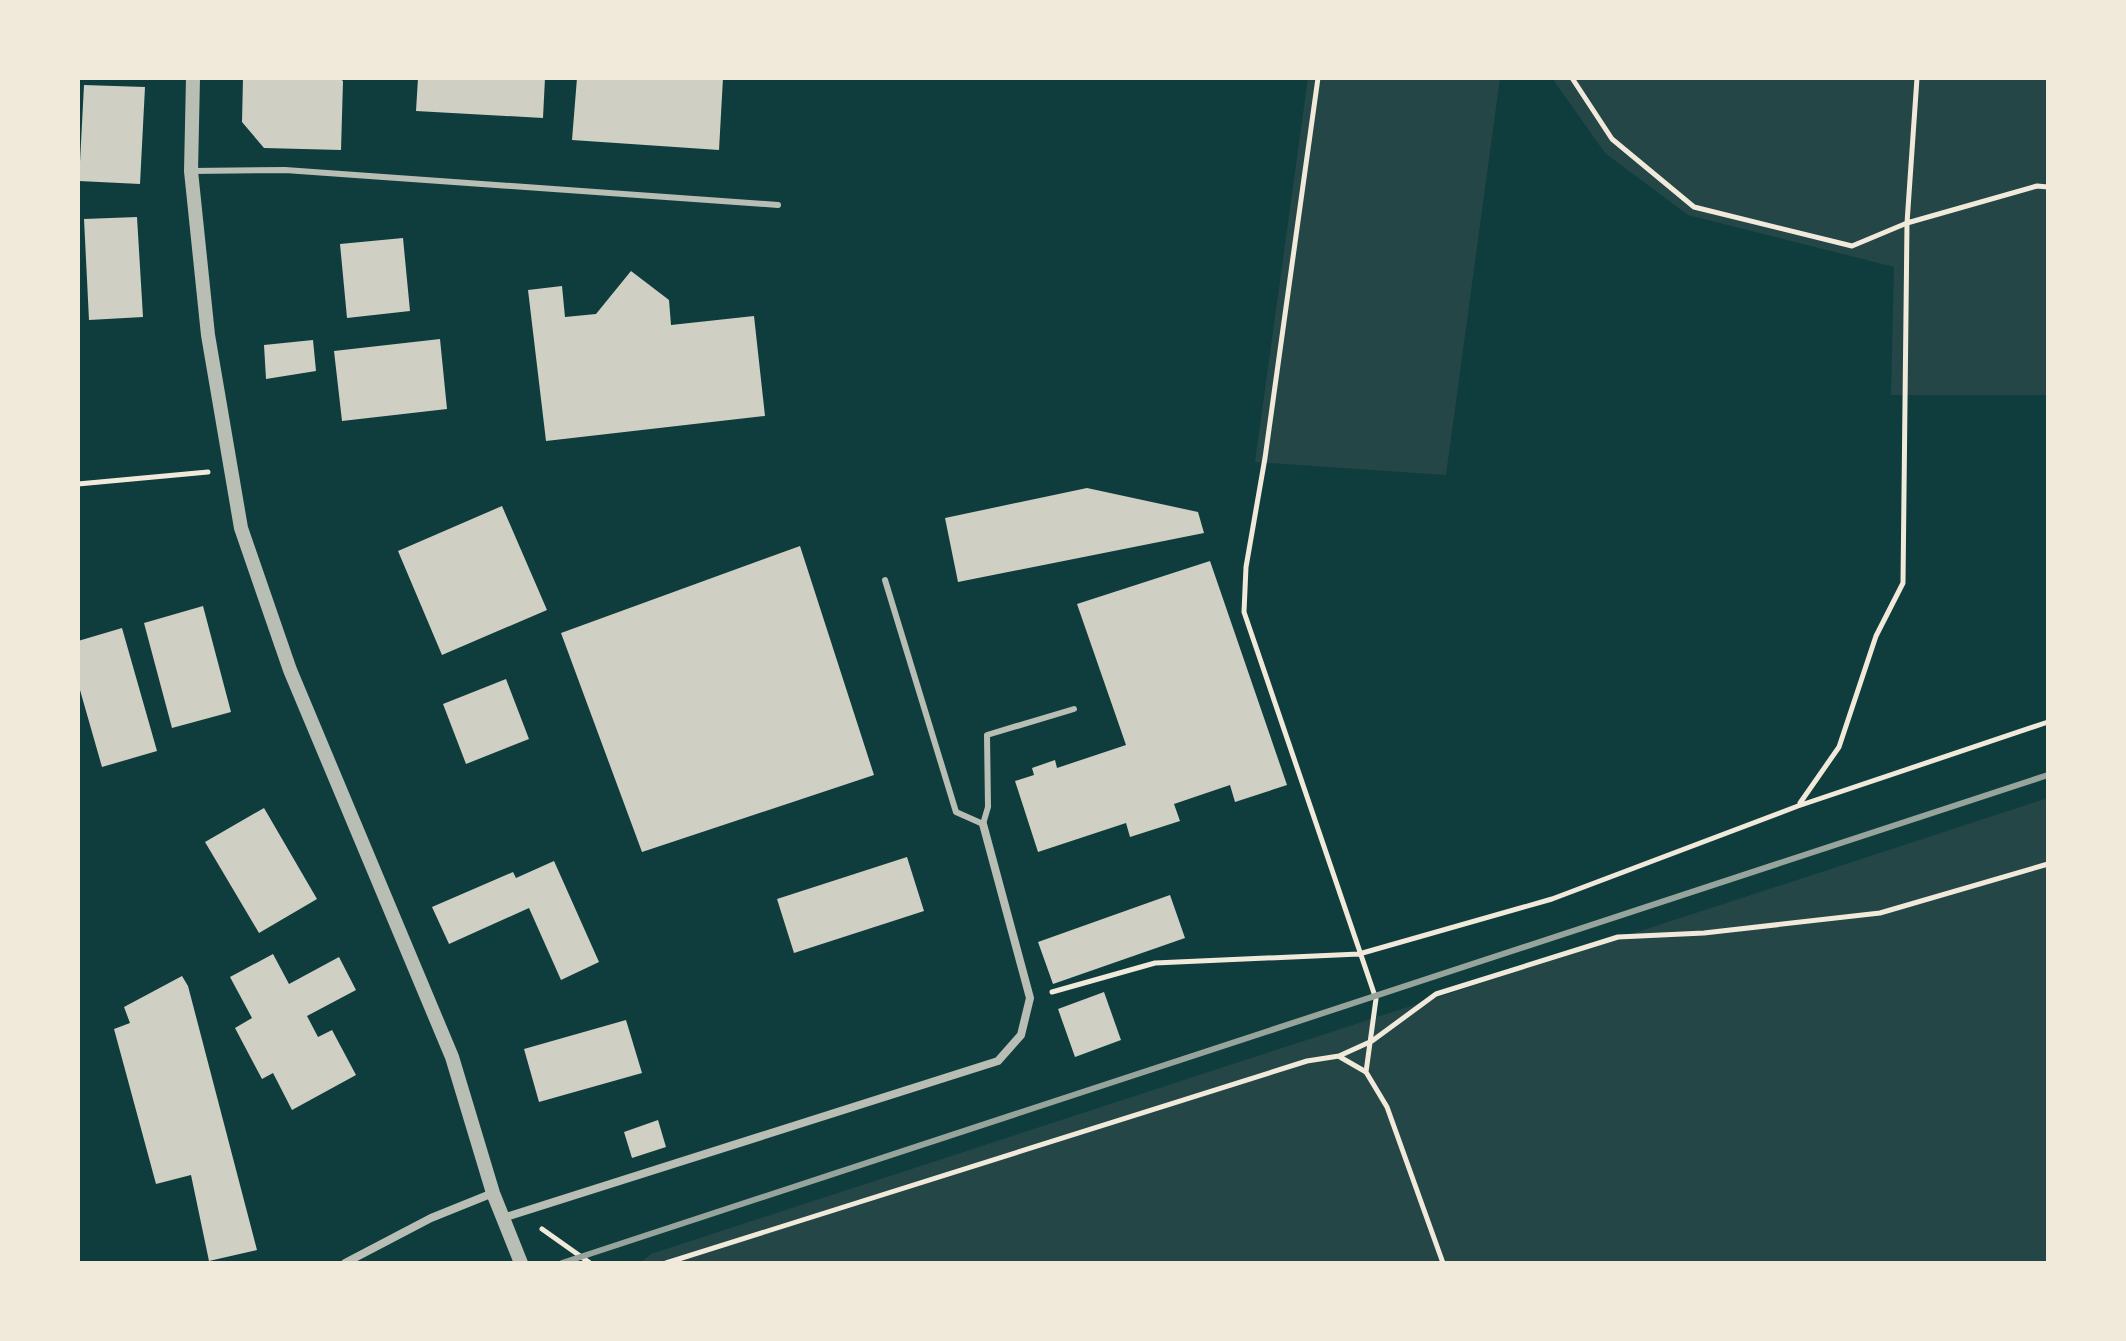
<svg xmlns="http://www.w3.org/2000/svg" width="2126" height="1341" font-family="'Noto Sans',sans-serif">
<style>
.green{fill:#244646}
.building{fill:#cfcfc3}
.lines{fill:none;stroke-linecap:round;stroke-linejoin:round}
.path{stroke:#f1e9da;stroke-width:5}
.service{stroke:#b8beb3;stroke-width:6}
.minor{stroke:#b8beb3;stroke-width:8}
.tertiary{stroke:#b8beb3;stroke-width:14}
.rail{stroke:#97a49c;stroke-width:6}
</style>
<rect width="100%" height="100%" fill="#0f3d3e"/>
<path class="green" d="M1308 78H1500L1446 475 1255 462Z
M1552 78H2048V395H1891L1894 267 1688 215 1605 153Z
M2048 798V1263H640L651 1254Z"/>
<path class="building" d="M243 78H339L343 81 341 150 264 148 242 122Z
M418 78H545L543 118 416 111Z
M577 78H723L719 150 572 140Z
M84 85 145 87 140 184 79 181Z
M137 217 143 317 89 320 84 219Z
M403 238 410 311 347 318 340 244Z
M631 271 669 300 671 325 754 316 765 416 546 441 528 290 562 286 565 317 596 314Z
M440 339 447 409 342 421 334 351Z
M313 340 316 371 266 379 264 345Z
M1087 488 1198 512 1204 533 958 582 945 518Z
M502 506 547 610 442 655 398 551Z
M800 546 874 775 642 852 561 633Z
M1210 561 1287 785 1235 802 1230 785 1174 804 1180 821 1130 837 1126 823 1038 852 1015 781 1034 775 1032 768 1055 760 1057 768 1126 745 1077 604Z
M203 606 231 712 172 728 144 623Z
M122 628 157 751 102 767 78 683V641Z
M506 679 529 739 466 764 443 704Z
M264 808 317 899 259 933 205 842Z
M907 857 924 911 794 953 777 899Z
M554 861 599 962 561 980 529 908 449 944 432 907 513 872 516 878Z
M1170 895 1185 938 1053 984 1038 942Z
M273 954 289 984 339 957 356 990 307 1016 318 1037 332 1030 356 1075 292 1110 273 1073 262 1079 235 1028 252 1018 230 977Z
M182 976 188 986 257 1250 209 1261 191 1175 156 1184 114 1029 130 1023 124 1007Z
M1104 992 1121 1040 1075 1057 1058 1009Z
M626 1020 642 1073 539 1102 524 1049Z
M658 1120 666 1147 632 1158 624 1132Z"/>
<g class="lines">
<path class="path" d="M1318 78 1265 458 1246 567 1244 612 1376 999 1366 1072 1387 1107 1443 1263
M1572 78 1612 139 1694 207 1852 246 1907 223 2037 186 2048 187
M78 484 208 472
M1800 803 1839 747 1876 636 1903 583 1907 223 1917 78
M1052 992 1155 963 1359 954 1552 899 1798 806 2048 722
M1340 1057 1366 1072
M542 1229 590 1263
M666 1263 1307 1061 1339 1056 1372 1041 1436 994 1618 937 1704 933 1880 913 2048 864"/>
<path class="service" d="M191 171 285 170 778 205
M885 580 956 812 983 824 988 807 987 735 1074 709"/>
<path class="minor" d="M503 1218 998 1061 1021 1035 1030 998 983 824
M345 1263 431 1218 493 1193"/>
<path class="tertiary" d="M193 78 191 171 208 335 241 528 290 670 452 1057 493 1193 521 1263"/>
<path class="rail" d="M562 1263 2048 775"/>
</g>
<rect width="2126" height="1341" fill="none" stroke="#f1e9da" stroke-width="160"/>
</svg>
